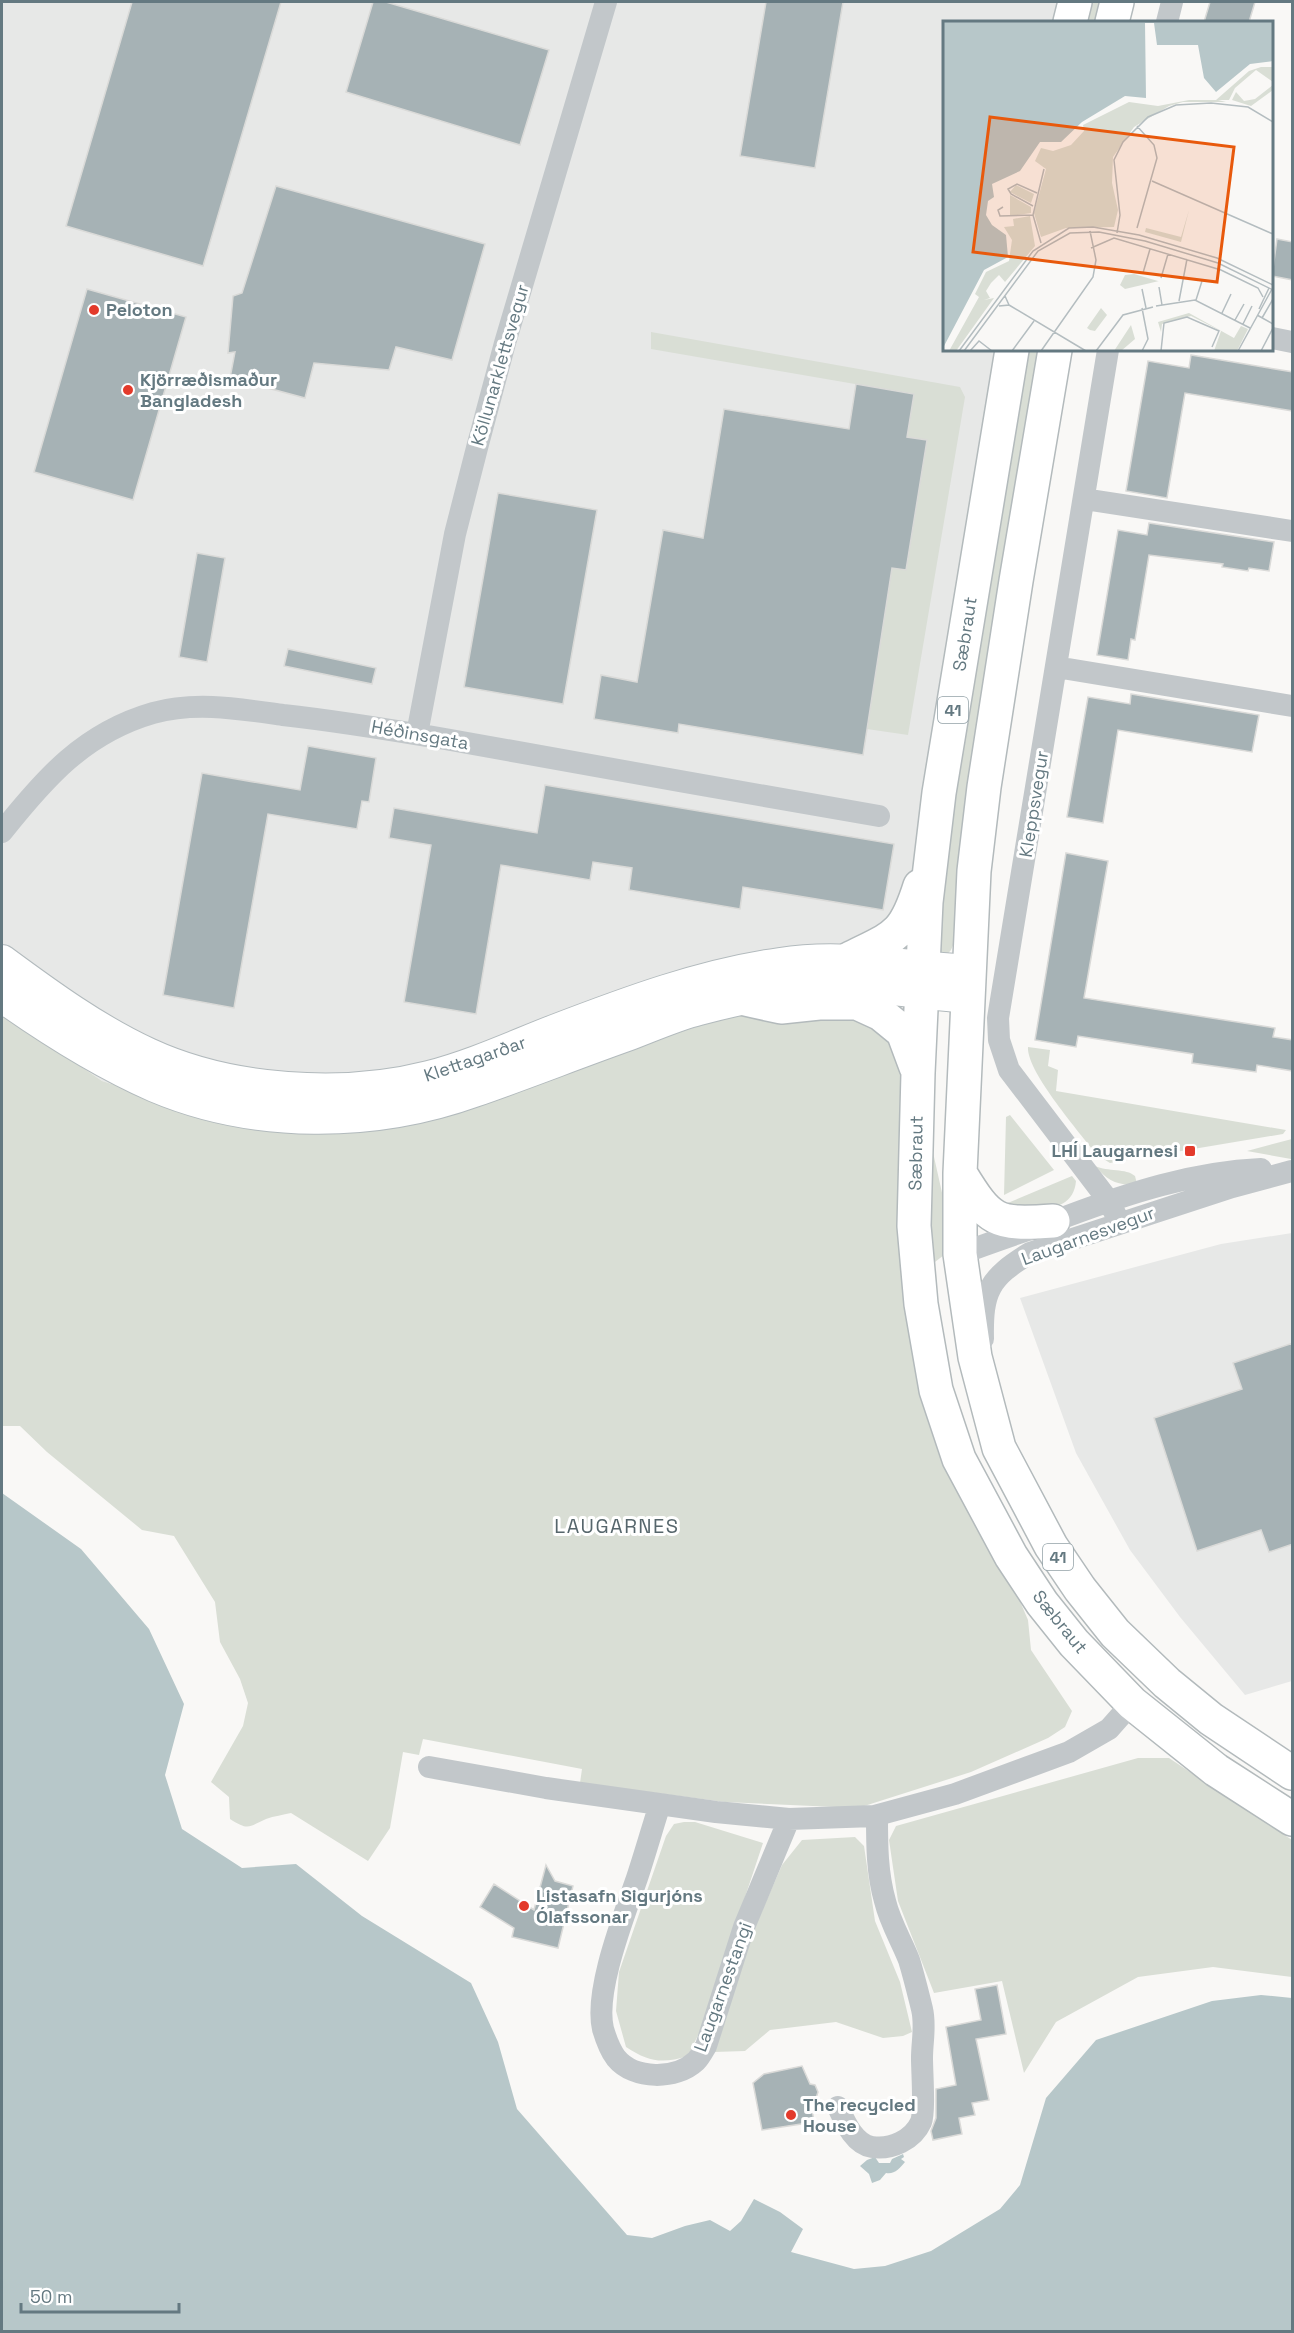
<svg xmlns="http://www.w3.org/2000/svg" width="1294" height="2333" font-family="'Space Grotesk',sans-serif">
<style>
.built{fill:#e7e8e7}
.green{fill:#d9ded5}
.water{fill:#b7c7c9}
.building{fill:#a6b2b5;stroke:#dadad8;stroke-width:1.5}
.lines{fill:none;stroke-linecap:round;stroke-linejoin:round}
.secondary-casing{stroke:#b2babd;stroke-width:34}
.primary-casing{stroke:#b3babc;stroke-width:36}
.minor{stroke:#c2c7ca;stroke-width:22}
.secondary{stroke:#fff;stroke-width:32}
.primary{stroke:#fff;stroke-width:33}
.poi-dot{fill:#e33a2b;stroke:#fff;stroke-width:2}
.labels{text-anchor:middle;stroke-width:6;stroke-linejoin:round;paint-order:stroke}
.shield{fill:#fff;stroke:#92a1a7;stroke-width:1.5}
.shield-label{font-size:16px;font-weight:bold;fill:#647981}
.poi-label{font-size:18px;font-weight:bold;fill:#647981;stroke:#fff;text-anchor:start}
.street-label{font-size:18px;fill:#647981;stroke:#fff}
.neighbourhood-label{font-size:20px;letter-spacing:1.5px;fill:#56666c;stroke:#fff}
.inset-road{fill:none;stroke:#b4bdc0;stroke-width:1.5}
.view{fill:#e8590c;fill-opacity:0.15;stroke:#e8590c;stroke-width:3}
.inset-edge{fill:none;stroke:#647981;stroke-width:3}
</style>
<rect width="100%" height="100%" fill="#f9f8f6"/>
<path class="built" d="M2 2H1085L1081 22H944V350H1024L932 1022 853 1015 729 1016 614 1054 239 1125 102 1081 2 1012Z
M1292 1233V1681L1245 1695 1180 1617 1130 1550 1076 1453 1020 1298 1221 1244Z"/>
<path class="green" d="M1085 2H1104L1100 22H1081Z
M651 332 960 387 965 397 908 735 867 729 892 568 906 570 927 440 885 433 908 426 913 394 651 349Z
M1024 350H1044L959 932 951 950 944 958 934 950 942 862Z
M2 1012 102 1081 239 1124 614 1054 729 1016 853 1015 878 1024 903 1059 908 1296 1016 1592 1028 1620 1031 1650 1072 1711 1065 1727 1048 1738 971 1772 858 1808 725 1802 580 1783 582 1769 423 1739 419 1755 403 1752 390 1828 368 1861 291 1813C283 1815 274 1816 266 1819 248 1827 249 1831 230 1819L229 1797 211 1782 243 1726 248 1703 240 1679 220 1642 215 1602 174 1536 142 1530 47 1452 20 1426H2Z
M1028 1047 1050 1050 1048 1066 1058 1070 1056 1091 1286 1130 1283 1134 1110 1163 1097 1155C1080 1133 1026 1071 1028 1047Z
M1010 1115 1054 1170 1004 1195 1006 1117Z
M1292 1139V1158L1291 1159 1247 1151Z
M932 1148 947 1215 948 1252 931 1265Z
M1095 1166C1108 1172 1126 1168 1135 1176L1137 1184C1117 1186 1108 1181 1095 1166Z
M1072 1176 1076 1181C1073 1217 1029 1209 1003 1205Z
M1138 1758H1169L1292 1840V1977L1213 1967 1138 1977 1056 2022 1024 2073 1002 1981 934 1993 898 1901 889 1840 896 1826Z
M684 1822H695L763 1843 701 2029 688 2056C662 2064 649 2062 626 2047L616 2011 619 1972 666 1836 674 1824Z
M855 1837 864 1846 875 1921 900 1982 912 2032 903 2036 883 2038 836 2022 770 2030 745 2051 714 2052 741 1959 782 1865 802 1840Z"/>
<path class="water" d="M2 1493 81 1549 149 1629 184 1704 165 1775 182 1829 242 1868 296 1864 362 1916 471 1983 498 2042 517 2109 627 2235 652 2238 685 2226 710 2220 730 2231 741 2221 754 2199 780 2212 803 2229 791 2252 854 2269 885 2266 931 2251 1000 2209 1020 2185 1046 2098 1096 2040 1212 2001 1261 1995 1292 1998V2331H2Z
M903 2154 904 2157 901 2159 905 2162C900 2168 894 2175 886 2173L880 2180 872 2183 869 2174 860 2166 867 2160 875 2157 879 2163H890L892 2159Z"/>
<path class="building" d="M132 2H281L203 266 66 226Z
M373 2H386L549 50 520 145 346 92Z
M766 2H843L815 168 740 156Z
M1210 2H1255L1249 22H1204Z
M276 186 485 244 452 360 396 347 389 370 314 363 305 398 230 378 235 352 228 353 233 296 242 293Z
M1277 239 1293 242V280L1272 276Z
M87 289 186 317 133 500 34 472Z
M1191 355 1293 372V411L1185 393 1167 498 1126 491 1148 361 1189 368Z
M856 384 914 394 907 437 927 440 906 570 892 568 863 755 679 724 678 733 594 719 601 675 637 682 663 530 703 538 724 409 849 429Z
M498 493 597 510 563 704 464 687Z
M1149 523 1274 542 1269 571 1249 568 1248 571 1222 567 1223 564 1149 555 1135 640 1131 639 1128 660 1097 655 1118 530 1147 535Z
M197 553 225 558 207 662 179 657Z
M288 649 376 668 372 684 284 666Z
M1131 694 1259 715 1252 752 1118 730 1103 823 1067 817 1088 697 1130 704Z
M308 746 376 758 369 802 362 801 357 829 268 814 234 1008 163 995 202 773 300 790Z
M545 785 894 844 883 910 743 887 740 909 629 890 632 868 593 862 590 880 501 865 476 1014 404 1002 431 845 389 838 394 808 537 833Z
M1066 853 1108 861 1084 998 1275 1028 1273 1037 1293 1040V1071L1257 1065 1256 1072 1192 1063 1193 1054 1078 1036 1076 1047 1035 1040Z
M1293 1343V1544L1269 1552 1261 1530 1197 1551 1154 1418 1242 1389 1233 1363Z
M546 1865 555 1881 573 1886 558 1948 512 1937 514 1928 480 1907 494 1884 534 1910Z
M997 1985 1006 2034 976 2039 989 2100 972 2103 975 2115 959 2118 962 2134 933 2140 931 2131 936 2118V2089L956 2085 946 2027 981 2020 975 1989Z
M802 2066 810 2084 815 2085 818 2092 816 2098 811 2102 814 2122 762 2130 753 2083 764 2074Z"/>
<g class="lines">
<defs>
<path id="secondary" d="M2 961C48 995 96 1030 148 1054 230 1092 343 1099 429 1077 472 1066 513 1047 554 1031 627 1003 702 975 780 964 843 954 905 967 968 971
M2 996C50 1030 100 1062 155 1086 254 1128 374 1127 474 1091 526 1073 576 1053 627 1035 651 1026 675 1015 699 1009 744 997 793 987 840 986 882 986 924 993 967 997"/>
<path id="primary" d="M1070 22 1075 2
M1112 22 1117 2
M1012 350 939 793 926 902 918 1073 914 1226 921 1304 936 1390 959 1459 1011 1556 1042 1603 1074 1643 1132 1703 1216 1770 1292 1819
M1055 350 1016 581 984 787 974 871 960 1173V1254L975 1357 999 1448 1051 1546 1080 1589 1115 1633 1167 1683 1211 1719 1292 1773
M849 959C895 936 904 937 920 886
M745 999 781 1007 819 1003H857L881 1014 903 1032 916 1067
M960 1173C990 1222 995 1225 1053 1221"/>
</defs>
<use href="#secondary" class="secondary-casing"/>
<use href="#primary" class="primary-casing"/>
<path class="minor" d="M1167 22 1172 2
M1272 338 1292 342
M1108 350 998 1018 999 1040 1009 1070 1108 1200 1120 1223
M1084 499 1292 531
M1056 667 1292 706
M417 734 455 534 478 444 505 343 606 2
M2 832C45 778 84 733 153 713 196 701 240 709 283 715 338 721 392 730 445 739 590 765 734 791 879 816
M960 1254C995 1241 1030 1229 1065 1217 1129 1193 1193 1172 1261 1169
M983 1339C982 1291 989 1278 1030 1253L1232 1187 1292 1171
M429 1767 546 1788 716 1812 789 1819 874 1816 955 1794 1069 1752 1109 1729 1132 1703
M660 1804C652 1829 645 1854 637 1878 624 1916 594 1991 603 2029 606 2039 610 2050 616 2058 634 2080 676 2080 696 2061 700 2057 703 2051 706 2046L744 1927 789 1819
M838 2107C845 2122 854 2144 872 2147 891 2150 913 2140 921 2122 925 2111 922 2073 922 2058 922 2041 926 2026 922 2009 918 1993 914 1976 909 1960 901 1940 890 1922 885 1901 877 1873 877 1845 877 1816"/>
<use href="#secondary" class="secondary"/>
<use href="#primary" class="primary"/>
</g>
<g class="poi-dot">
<circle cx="94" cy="310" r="6"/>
<circle cx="128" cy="390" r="6"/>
<rect x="1184" y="1145" width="12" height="12" rx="3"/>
<circle cx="524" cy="1906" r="6"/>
<circle cx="791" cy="2115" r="6"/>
</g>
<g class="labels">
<g class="shield">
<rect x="938" y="697" width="30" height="26" rx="4.5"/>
<rect x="1043" y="1544" width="30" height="26" rx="4.5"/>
</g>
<g class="shield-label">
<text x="953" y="716">41</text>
<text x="1058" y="1563">41</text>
</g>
<g class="poi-label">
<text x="106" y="316">Peloton</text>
<text x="140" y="386">Kjörræðismaður<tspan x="140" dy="21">Bangladesh</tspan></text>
<text x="1178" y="1157" text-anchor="end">LHÍ Laugarnesi</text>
<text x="536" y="1902">Listasafn Sigurjóns<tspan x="536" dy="21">Ólafssonar</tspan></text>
<text x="803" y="2111">The recycled<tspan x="803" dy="21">House</tspan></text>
</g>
<g class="street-label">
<text transform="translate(500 365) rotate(-74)" y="6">Köllunarklettsvegur</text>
<text transform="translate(965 634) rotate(-81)" y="6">Sæbraut</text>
<text transform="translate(420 735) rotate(10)" y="6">Héðinsgata</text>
<text transform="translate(1034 804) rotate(-81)" y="6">Kleppsvegur</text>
<text transform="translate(475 1059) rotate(-19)" y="6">Klettagarðar</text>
<text transform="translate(916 1153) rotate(-89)" y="6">Sæbraut</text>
<text transform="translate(1088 1236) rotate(-20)" y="6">Laugarnesvegur</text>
<text transform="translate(1060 1622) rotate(51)" y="6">Sæbraut</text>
<text transform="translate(723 1987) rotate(-70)" y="6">Laugarnestangi</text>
</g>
<g class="neighbourhood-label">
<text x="617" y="1533">LAUGARNES</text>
</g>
</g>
<g transform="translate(943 21)">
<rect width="330" height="330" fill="#f9f8f6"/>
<path d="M318 46H330V61L313 49 292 67 286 79H275L283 81H240L226 85 191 106 170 136 169 162 175 189 171 206 123 207 98 216 91 192 103 148 92 140 98 127 110 130 128 124 141 110 140 104 186 81 215 85 246 79H273L306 50ZM330 64V69L308 85 289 79 293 71 301 80 312 78ZM73 164 91 173 88 182 67 171ZM67 174 88 186V192L67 195ZM246 189 238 221 202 211 203 207 238 216ZM87 195 92 225 62 261 56 254 48 262 43 270 47 277 41 279 51 277 13 330H6L36 276 32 273 43 251 66 240 69 219 61 206 71 205 70 198ZM191 253 215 260H216L182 268 177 264 182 254ZM158 287 164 294 152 310 147 309 144 307ZM246 292 291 317 298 305 305 308 294 330H271L278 310 248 295 219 303 218 311 215 301ZM188 304 192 318 178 330H171Z" fill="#d9ded5"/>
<path d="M0 0H330V40L307 43 273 71 261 57 255 24H214L211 2H202L203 77 182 75 139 101 118 121H97L77 150 49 163 51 176 45 180 43 194 49 204 63 214 65 236 41 249 0 327Z" fill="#b7c7c9"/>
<path class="inset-road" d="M209 160 330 213M90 185 68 173 65 168 74 163 94 172M60 186 55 189 57 195 90 194M194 207 214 137 211 124 194 105M174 212 177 194 171 139 180 121 205 96 233 84 268 82 305 86 330 101M98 222 90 194 101 148M148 227 171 217 278 249 315 267 320 276M200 252 207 228M218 257 225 233M216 266 219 284M199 268 203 287M253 279 259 260M236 280 244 238M66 284 143 330M56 285 66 284 62 275M213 285 252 279 307 307M316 288 326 267M279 292 288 273M314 294 330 303M319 297 330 278M292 299 301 283M300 303 309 285M16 330 90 230 126 207 150 206 196 214 274 237 330 264M21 330 95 230 127 212 156 211 202 220 275 242 330 269M27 330 36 320 49 330M69 330 91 300M98 330 150 256 153 239 147 210M153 330 180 294 210 286M199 330 205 318 199 287M218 330 221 302 244 296 276 310 269 326M295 330 329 268M318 330 330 307"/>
<path class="view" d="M47 96 291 126 274 261 30 231Z"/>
<rect width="330" height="330" class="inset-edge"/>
</g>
<rect width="1294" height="2333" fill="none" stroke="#647981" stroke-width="6"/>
<path d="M21 2303v9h158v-9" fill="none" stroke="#647981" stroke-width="3"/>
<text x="30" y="2303" font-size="18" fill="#647981" stroke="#ffffff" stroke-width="4.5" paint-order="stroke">50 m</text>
</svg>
